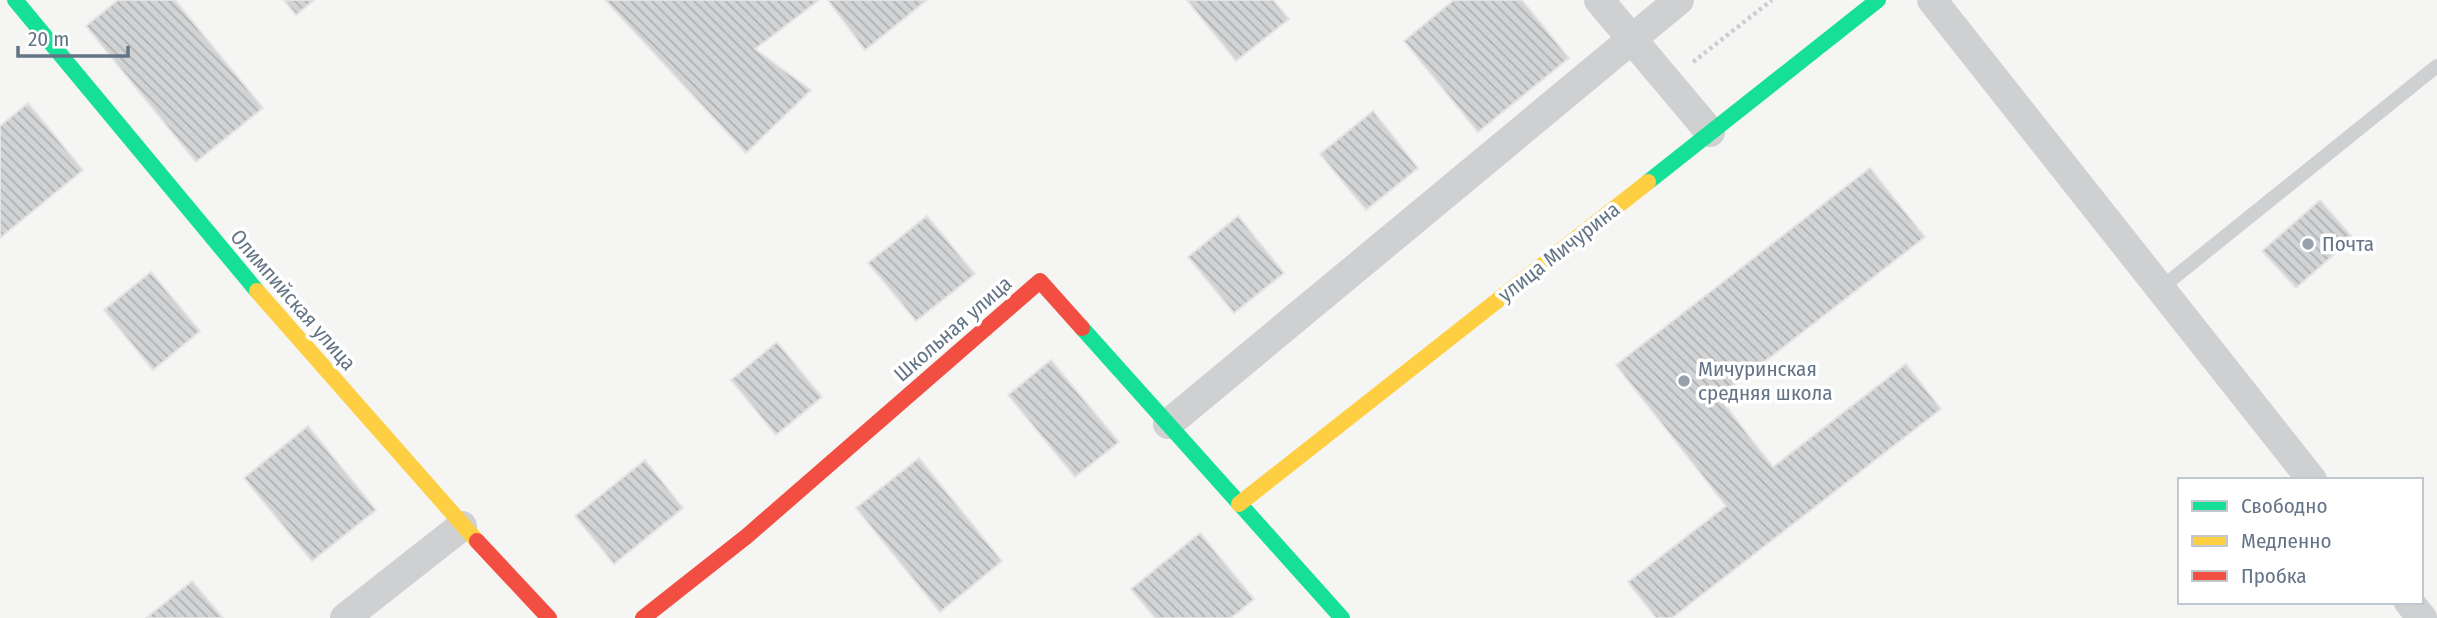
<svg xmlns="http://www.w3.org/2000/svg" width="2437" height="618" font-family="'Fira Sans Condensed',sans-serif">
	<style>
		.building { fill: url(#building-back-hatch); stroke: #e4e4e4; stroke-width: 2 }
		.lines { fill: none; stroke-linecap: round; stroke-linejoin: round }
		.path { stroke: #cdcecf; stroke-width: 4.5; stroke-dasharray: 3.5 3.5; stroke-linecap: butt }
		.lane { stroke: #cfd0d1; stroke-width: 14 }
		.street { stroke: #cfd0d1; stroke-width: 30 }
		.fast { stroke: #16e098; stroke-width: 16 }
		.slow { stroke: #ffcf43; stroke-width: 16 }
		.jam { stroke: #f24e42; stroke-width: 16 }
		.poi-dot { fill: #96a1ac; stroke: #fff; stroke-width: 2.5 }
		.labels { text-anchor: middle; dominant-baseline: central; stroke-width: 7; stroke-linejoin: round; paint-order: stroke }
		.poi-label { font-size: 21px; fill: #637486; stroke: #fff; text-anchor: start }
		.street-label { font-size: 21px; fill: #637486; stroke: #fff }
	</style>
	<defs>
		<pattern id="building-back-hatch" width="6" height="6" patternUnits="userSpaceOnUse" patternTransform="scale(1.75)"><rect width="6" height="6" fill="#d2d3d4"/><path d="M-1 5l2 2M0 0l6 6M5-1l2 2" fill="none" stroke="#aeb0b2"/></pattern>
	</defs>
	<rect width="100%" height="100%" fill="#f5f5f4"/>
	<g class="building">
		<path d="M118,0h57l88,108 -67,54 -110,-136z"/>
		<path d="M284,0h30l-18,15z"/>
		<path d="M605,0h214l-64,49 56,41 -65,63z"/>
		<path d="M828,0h99l-62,50z"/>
		<path d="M1187,0h86l16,19 -53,42z"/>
		<path d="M1454,0h68l47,58 -91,74 -74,-91z"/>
		<path d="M28,103l55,67 -83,68v-112z"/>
		<path d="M1373,111l45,57 -52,42 -46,-56z"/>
		<path d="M1870,168l55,69 -206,160 54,70 133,-103 35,45 -269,209h-16l-28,-36 98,-76 -110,-141z"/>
		<path d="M2320,200l33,38 -57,50 -34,-37z"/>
		<path d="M927,216l48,58 -59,47 -48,-58z"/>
		<path d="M1238,216l46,57 -50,40 -46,-56z"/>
		<path d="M151,272l49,59 -47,39 -49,-60z"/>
		<path d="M777,342l45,55 -46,38 -45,-55z"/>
		<path d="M1051,360l68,82 -44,35 -67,-82z"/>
		<path d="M308,426l68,84 -64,51 -68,-83z"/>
		<path d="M919,458l83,103 -62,51 -84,-104z"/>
		<path d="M645,460l38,48 -69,56 -39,-48z"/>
		<path d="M1200,533l54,66 -23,19h-76l-24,-29z"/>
		<path d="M192,581l31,37h-77z"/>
	</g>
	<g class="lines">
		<path class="path" d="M1693,62l79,-62"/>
		<path class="lane" d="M2161,288l276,-222"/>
		<g class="street">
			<path d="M1599,0l111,132"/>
			<path d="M1932,0l380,480"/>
			<path d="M1168,424l511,-424"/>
			<path d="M2409,602l13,16"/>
			<path d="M345,618l117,-92"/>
		</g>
		<g class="fast">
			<path d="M15,0l242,291"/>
			<path d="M1648,182l230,-182"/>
			<path d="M1082,328l260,290"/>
		</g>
		<g class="slow">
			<path d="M257,291l220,250"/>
			<path d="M1239,504l409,-322"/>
		</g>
		<g class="jam">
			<path d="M477,541l72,77"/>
			<path d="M643,618l104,-82 293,-255 42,47"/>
		</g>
	</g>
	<g class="poi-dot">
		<circle cx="2308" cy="244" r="7"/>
		<circle cx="1684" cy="381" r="7"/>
	</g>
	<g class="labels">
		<g class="poi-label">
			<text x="2322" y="244">Почта</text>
			<text x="1698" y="369">Мичуринская<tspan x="1698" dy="24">средняя школа</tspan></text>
		</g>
		<g class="street-label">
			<text transform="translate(1559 252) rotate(-38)">улица Мичурина</text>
			<text transform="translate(293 300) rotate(49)">Олимпийская улица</text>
			<text transform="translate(953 329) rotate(-41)">Школьная улица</text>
		</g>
	</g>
	<rect x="2178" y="478" width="245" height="126" fill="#ffffff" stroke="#c1c7cf" stroke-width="2"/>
	<rect x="2192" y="501" width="35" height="10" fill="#16e098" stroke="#c1c7cf" stroke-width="2"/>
	<text x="2241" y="513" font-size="21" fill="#637486">Свободно</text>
	<rect x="2192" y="536" width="35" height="10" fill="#ffcf43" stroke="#c1c7cf" stroke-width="2"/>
	<text x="2241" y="548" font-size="21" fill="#637486">Медленно</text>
	<rect x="2192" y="571" width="35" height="10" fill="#f24e42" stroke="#c1c7cf" stroke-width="2"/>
	<text x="2241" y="583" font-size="21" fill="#637486">Пробка</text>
	<path d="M18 46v10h110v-10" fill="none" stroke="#637486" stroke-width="3.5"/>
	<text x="28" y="46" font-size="21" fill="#637486" stroke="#ffffff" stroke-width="5" paint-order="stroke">20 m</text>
</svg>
